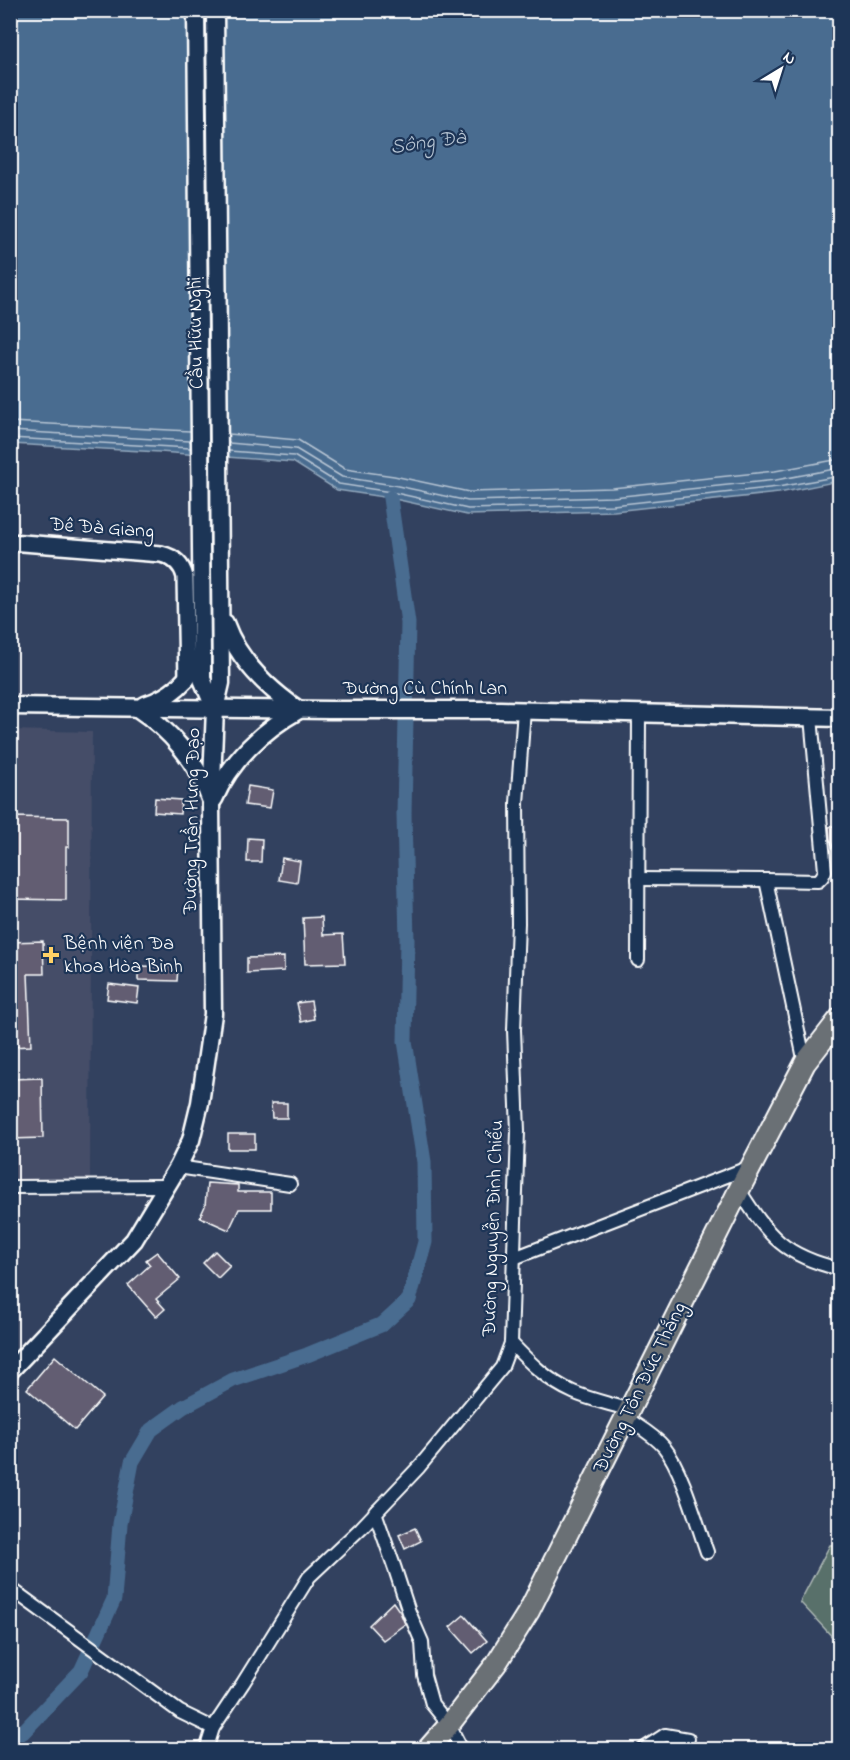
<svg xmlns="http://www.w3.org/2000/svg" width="850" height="1760" font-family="'Indie Flower',sans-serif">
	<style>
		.built { fill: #444d68 }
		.green { fill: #586f6a; stroke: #acb7b4; stroke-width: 1.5 }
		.water { fill: #496c90; stroke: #92a7bc; stroke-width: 1.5 }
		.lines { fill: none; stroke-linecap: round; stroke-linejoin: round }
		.shore { stroke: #b6c4d3; stroke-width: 1.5 }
		.canal { stroke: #496c90; stroke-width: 15 }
		.building { fill: #625d72; stroke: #fff; stroke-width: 1.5 }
		.minor-casing { stroke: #fff; stroke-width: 16 }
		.tertiary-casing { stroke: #fff; stroke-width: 20 }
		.secondary-casing { stroke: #fff; stroke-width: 21 }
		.trunk-casing { stroke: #fff; stroke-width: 24 }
		.minor { stroke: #1d3557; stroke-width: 12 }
		.tertiary { stroke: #1d3557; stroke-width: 15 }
		.secondary { stroke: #1d3557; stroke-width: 16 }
		.trunk { stroke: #6b6f75; stroke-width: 20 }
		.poi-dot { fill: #ffd166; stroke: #1d3557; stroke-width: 2 }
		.labels { text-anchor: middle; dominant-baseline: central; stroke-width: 4.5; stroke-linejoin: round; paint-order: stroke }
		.street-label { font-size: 20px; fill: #fff; stroke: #1d3557 }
		.poi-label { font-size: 20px; fill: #fff; stroke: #1d3557; text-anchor: start }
		.water-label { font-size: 21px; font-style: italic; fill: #b6c4d3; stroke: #1d3557 }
	</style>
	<rect width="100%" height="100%" fill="#32415f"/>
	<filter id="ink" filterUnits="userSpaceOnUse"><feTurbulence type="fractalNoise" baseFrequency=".0167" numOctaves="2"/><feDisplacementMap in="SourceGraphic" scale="12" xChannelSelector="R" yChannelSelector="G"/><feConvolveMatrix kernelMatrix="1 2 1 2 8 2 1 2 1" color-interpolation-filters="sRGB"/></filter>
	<g filter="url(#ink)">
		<path class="built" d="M11,730l81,2 -2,447h-79z"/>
		<path class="green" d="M839,1544h1l-1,100 -39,-42 30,-57z"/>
		<path class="water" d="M10,11h829v470l-60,12 -165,18 -147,4 -77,-17 -53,-8 -44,-28 -133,-10 -149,-8z"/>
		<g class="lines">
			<g class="shore">
				<path d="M10,422l180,9"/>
				<path d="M10,431l180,10"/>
				<path d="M229,434l69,6 47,29 49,7 75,16 143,-4 163,-17 65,-12"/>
				<path d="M10,438l180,10"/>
				<path d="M229,443l67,6 46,28 51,8 75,16 145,-4 163,-17 64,-12"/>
				<path d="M229,451l65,5 45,28 52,8 77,17 145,-4 165,-18 62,-11"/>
			</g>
			<path class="canal" d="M10,1740l13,-8 58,-61 33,-72 6,-75 12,-62 19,-32 32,-23 50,-27 74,-25 76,-31 26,-24 16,-58 -1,-80 -19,-121 2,-100 -3,-127 4,-191 -18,-125"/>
		</g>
		<g class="building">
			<path d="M248,786l25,4 -3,18 -25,-3z"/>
			<path d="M155,798l26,2 -1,14 -26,-2z"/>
			<path d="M10,817l59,1v29h-3v53l-56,-1z"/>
			<path d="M840,824v35l-3,1 -7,-21 -1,-12z"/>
			<path d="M248,838l14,1 -1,23h-14z"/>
			<path d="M282,858l18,3 -3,22 -18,-3z"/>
			<path d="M322,917l1,18 20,-1 2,29 -40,1 -2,-46z"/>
			<path d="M43,941l1,33h-16l3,72 -21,1v-105z"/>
			<path d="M284,957v14l-37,2v-15z"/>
			<path d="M138,966l40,1 -1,14 -39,-1z"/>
			<path d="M109,984l30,4 -2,15 -30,-4z"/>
			<path d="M311,1001l3,18 -13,3 -4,-19z"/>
			<path d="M42,1078l1,60 -33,1v-60z"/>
			<path d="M271,1103h16v15h-15z"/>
			<rect x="228" y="1134" width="27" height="15"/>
			<path d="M207,1183l31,2v7h33v17h-32l-10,21 -29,-13 5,-11z"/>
			<path d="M215,1251l15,15 -12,12 -15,-15z"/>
			<path d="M157,1252l23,27 -24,20 9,10 -9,8 -28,-32 22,-20 -4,-5z"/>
			<path d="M55,1356l48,41 -28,33 -48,-41z"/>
			<path d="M415,1528l6,13 -16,8 -6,-14z"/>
			<path d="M393,1602l7,10 5,12 -22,16 -14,-15z"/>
			<path d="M464,1615l23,26 -14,12 -23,-26z"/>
		</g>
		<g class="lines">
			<g class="minor-casing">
				<g id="minor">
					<path d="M638,879l128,1"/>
					<path d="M638,960l1,-247"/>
					<path d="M805,1063l-39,-183 52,1 4,-4 3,-6 -14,-154"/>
					<path d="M178,1167l112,17"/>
					<path d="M10,1187l157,-1"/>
					<path d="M739,1190c30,47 45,66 101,79"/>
					<path d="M514,1258l236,-91"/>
					<path d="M511,1343c18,19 37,38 62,49 17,8 39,12 57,18"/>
					<path d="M626,1418c13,9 28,17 38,29 18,22 33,77 43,105"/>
					<path d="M375,1512l20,57 14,43 13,30 2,33 8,29 17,21 12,23 5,2"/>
					<path d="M10,1588l170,124 33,16"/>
					<path d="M206,1750l7,-22 30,-45 66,-106 52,-49 58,-61 83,-100 9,-24 7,-212 -4,-101 4,-107 -1,-120 7,-93"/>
					<path d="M642,1750l23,-15 23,4"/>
				</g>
			</g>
			<g class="tertiary-casing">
				<path id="tertiary" d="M10,542l151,12c12,3 21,10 24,23l2,102"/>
			</g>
			<g class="secondary-casing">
				<g id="secondary">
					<path d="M196,10l6,643v26l13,30"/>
					<path d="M145,705c26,-8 44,-24 55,-49"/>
					<path d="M10,706l320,4h170l340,8"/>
					<path d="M137,708c32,21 61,54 73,91"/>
					<path d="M214,799c17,-39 49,-69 85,-89 -32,-22 -61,-50 -74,-87"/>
					<path d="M10,1371l124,-131 44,-73 13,-27 9,-37 13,-89 -2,-209 4,-96 6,-26 -6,-673"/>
				</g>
			</g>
			<g class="trunk-casing">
				<path id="trunk" d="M427,1750l22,-25 47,-61 33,-53 210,-421 66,-127 35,-45"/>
			</g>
			<use href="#minor" class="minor"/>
			<use href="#tertiary" class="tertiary"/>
			<use href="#secondary" class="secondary"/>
			<use href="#trunk" class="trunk"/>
		</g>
	</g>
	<path class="poi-dot" d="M48 946h6v6h6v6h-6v6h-6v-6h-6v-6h6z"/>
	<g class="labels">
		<g class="street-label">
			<text transform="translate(197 333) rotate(-91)">Cầu Hữu Nghị</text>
			<text transform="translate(102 529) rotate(4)">Đê Đà Giang</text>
			<text x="425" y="689">Đường Cù Chính Lan</text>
			<text transform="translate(193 821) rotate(-89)">Đường Trần Hưng Đạo</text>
			<text transform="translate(494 1228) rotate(-88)">Đường Nguyễn Đình Chiểu</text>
			<text transform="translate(641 1388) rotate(-64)">Đường Tôn Đức Thắng</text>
		</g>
		<g class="poi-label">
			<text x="64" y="944">Bệnh viện Đa<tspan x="64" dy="23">khoa Hòa Bình</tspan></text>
		</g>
		<g class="water-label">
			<text transform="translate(428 143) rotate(-8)">Sông Đà</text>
		</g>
	</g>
	<rect width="850" height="1760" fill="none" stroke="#1d3557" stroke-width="36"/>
	<rect x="18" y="18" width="814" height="1724" fill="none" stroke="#fff" stroke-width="2" filter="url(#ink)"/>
	<g transform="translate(781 69) rotate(38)" stroke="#1d3557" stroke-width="4.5" paint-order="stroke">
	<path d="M0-4.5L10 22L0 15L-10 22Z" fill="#ffffff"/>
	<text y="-9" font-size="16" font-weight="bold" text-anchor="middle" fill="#ffffff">N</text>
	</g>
</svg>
